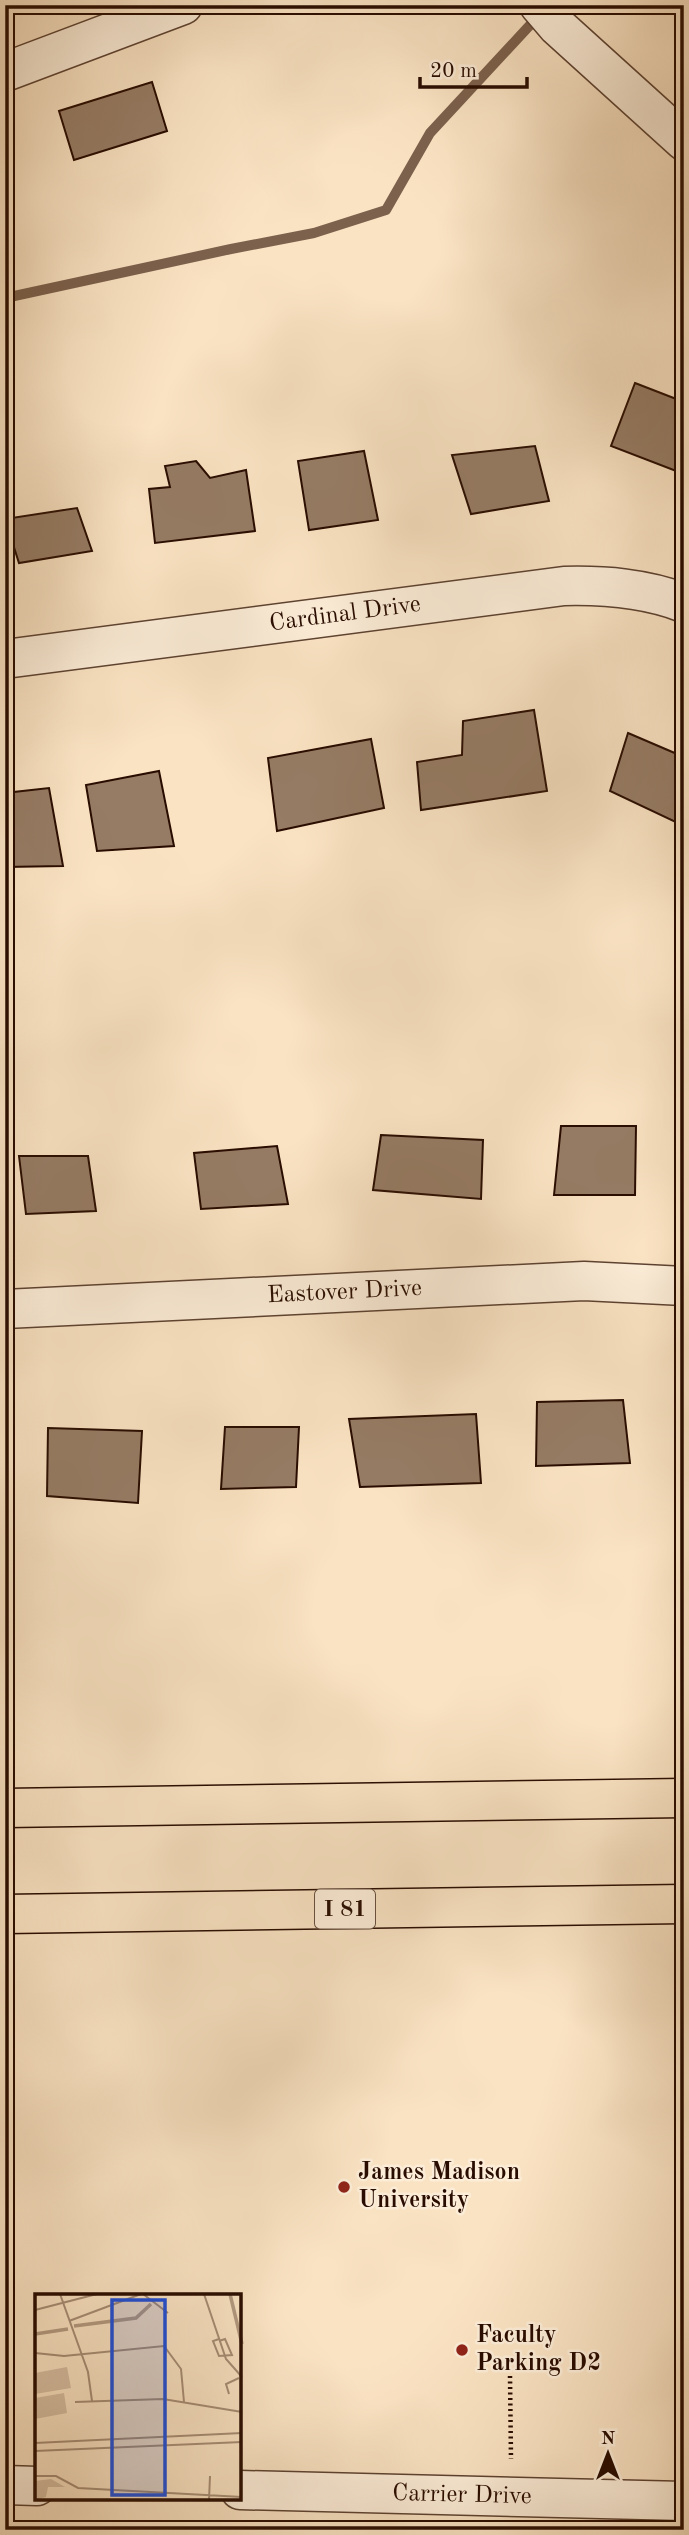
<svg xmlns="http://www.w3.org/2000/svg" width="689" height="2535" font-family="'Old Standard TT',serif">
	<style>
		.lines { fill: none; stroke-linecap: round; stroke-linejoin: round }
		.stream { stroke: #7c614d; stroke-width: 10 }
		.building { fill: #967c65; stroke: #290c00; stroke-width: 2 }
		.minor-casing { stroke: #5d4231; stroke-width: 41 }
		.highway-casing { stroke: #290c00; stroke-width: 41 }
		.path { stroke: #290c00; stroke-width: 4.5; stroke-dasharray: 2 3.5; stroke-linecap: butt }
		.minor { stroke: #fcedd8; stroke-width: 38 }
		.highway { stroke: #fae3c3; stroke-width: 38 }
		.poi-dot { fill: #8f2418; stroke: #fcedd8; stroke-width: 2.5 }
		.labels { text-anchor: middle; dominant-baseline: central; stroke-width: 5; stroke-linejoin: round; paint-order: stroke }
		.shield { fill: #fcedd8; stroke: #685041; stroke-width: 2 }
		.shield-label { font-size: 23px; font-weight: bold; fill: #290c00 }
		.street-label { font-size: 24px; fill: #290c00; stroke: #fcedd8 }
		.poi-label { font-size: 24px; font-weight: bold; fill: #290c00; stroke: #fcedd8; text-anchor: start }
		.inset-river { fill: none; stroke: #b39a81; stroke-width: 3.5 }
		.inset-road { fill: none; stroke: #a68d75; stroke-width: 2 }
		.view { fill: #1d4ed8; fill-opacity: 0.15; stroke: #1d4ed8; stroke-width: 3.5 }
		.inset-edge { fill: none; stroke: #290c00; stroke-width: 3.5 }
	</style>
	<rect width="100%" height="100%" fill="#fae3c3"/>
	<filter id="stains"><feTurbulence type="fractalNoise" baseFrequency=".00286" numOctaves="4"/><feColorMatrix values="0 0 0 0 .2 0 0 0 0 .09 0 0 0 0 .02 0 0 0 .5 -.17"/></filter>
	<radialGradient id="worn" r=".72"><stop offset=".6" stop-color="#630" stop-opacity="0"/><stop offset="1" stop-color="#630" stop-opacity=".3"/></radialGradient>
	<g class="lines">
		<path class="stream" d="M5,298l226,-49 83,-16 72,-23 44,-77 101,-109 9,-6"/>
	</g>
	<g class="building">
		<path d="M152,82l15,49 -93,29 -15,-49z"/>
		<path d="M635,383l49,19v72l-73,-28z"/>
		<path d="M535,446l14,55 -78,13 -19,-59z"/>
		<path d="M364,451l14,69 -69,10 -11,-69z"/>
		<path d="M196,461l14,17 36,-8 9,61 -100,12 -6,-54 21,-2 -5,-21z"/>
		<path d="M77,508l15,43 -73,12 -14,-44z"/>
		<path d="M534,710l13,81 -126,19 -4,-48 45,-7 1,-34z"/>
		<path d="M628,733l56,24v69l-74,-35z"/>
		<path d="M371,739l13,69 -107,23 -9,-73z"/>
		<path d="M159,771l15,75 -77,5 -11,-66z"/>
		<path d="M49,788l14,78 -58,1v-74z"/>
		<path d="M561,1126h75l-1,69h-81z"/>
		<path d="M381,1135l102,5 -2,59 -108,-9z"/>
		<path d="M277,1146l11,58 -87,5 -7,-56z"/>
		<path d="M19,1156h69l8,55 -70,3z"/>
		<path d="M623,1400l7,63 -94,3 1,-64z"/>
		<path d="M476,1414l5,69 -121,4 -11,-68z"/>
		<path d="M225,1427h74l-3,60 -75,2z"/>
		<path d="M48,1428l94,3 -4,72 -91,-7z"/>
	</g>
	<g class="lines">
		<g class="minor-casing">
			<g id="minor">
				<path d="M539,5l18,21 127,115"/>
				<path d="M5,72l178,-67"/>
				<path id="s1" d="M5,659l559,-73c41,-1 81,2 120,17"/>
				<path id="s2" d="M5,1309l579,-28 100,5"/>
				<path d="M5,2485l32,1"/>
				<path id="s3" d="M240,2490l444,11"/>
			</g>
		</g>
		<g class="highway-casing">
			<g id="highway">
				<path d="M5,1808l679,-10"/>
				<path d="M5,1914l679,-10"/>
			</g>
		</g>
		<path class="path" d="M510,2376l1,83"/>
		<use href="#minor" class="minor"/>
		<use href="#highway" class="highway"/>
	</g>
	<g class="poi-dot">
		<circle cx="344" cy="2187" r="7"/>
		<circle cx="462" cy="2350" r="7"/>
	</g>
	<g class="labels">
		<rect class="shield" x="315" y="1889.5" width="60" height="39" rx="5"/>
		<g class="shield-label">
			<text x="345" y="1909">I 81</text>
		</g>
		<g class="street-label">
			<text stroke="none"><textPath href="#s1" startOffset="343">Cardinal Drive</textPath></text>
			<text stroke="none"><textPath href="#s2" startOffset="340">Eastover Drive</textPath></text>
			<text stroke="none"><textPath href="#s3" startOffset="222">Carrier Drive</textPath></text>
		</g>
		<g class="poi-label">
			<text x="358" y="2173">James Madison<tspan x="358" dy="28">University</tspan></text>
			<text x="476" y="2336">Faculty<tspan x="476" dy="28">Parking D2</tspan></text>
		</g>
	</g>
	<g transform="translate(35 2294)">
		<rect width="206" height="206" fill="#fae3c3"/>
		<path d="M16,185l14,8h-17l-2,10 -11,3v-19z" fill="#d6bea2"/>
		<path d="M32,73l4,21 -36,6v-21zM29,99l3,20 -32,6v-21z" fill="#d6bea2"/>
		<path class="inset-river" d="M195,0l12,50M39,32l62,-8 15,-14M0,40l33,-5"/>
		<path class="inset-road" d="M25,0l28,78 4,29M108,0l25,19M169,0l22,65 16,18M0,16l62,-16M34,27l72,-27M184,45l-6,2 6,15 13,-1 -7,-16 -6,2M0,59l29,3 100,-10 17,23 3,33M194,100l-3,-10 13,-6M40,108l88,-3 79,13M0,149l207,-10M0,157l207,-9M0,182h21l22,12 164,9M174,206l1,-24"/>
		<path class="view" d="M77,6h53v195h-53z"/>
		<rect width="206" height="206" class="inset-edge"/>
	</g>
	<rect width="689" height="2535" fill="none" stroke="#fae3c3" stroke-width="28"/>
	<rect x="7" y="7" width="675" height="2521" fill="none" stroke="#290c00" stroke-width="3.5"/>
	<rect x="14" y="14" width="661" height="2507" fill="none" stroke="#290c00" stroke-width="2"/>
	<g transform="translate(608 2454)" stroke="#fcedd8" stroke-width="5" paint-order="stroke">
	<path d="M0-5L12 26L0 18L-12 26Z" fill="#290c00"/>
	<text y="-10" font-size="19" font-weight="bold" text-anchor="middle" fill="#290c00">N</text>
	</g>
	<path d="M420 77v10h107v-10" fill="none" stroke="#290c00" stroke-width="3.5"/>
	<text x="430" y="77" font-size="21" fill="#290c00" stroke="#fcedd8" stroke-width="5" paint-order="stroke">20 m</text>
	<rect width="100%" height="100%" filter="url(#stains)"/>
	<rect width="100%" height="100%" fill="url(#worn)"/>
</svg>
